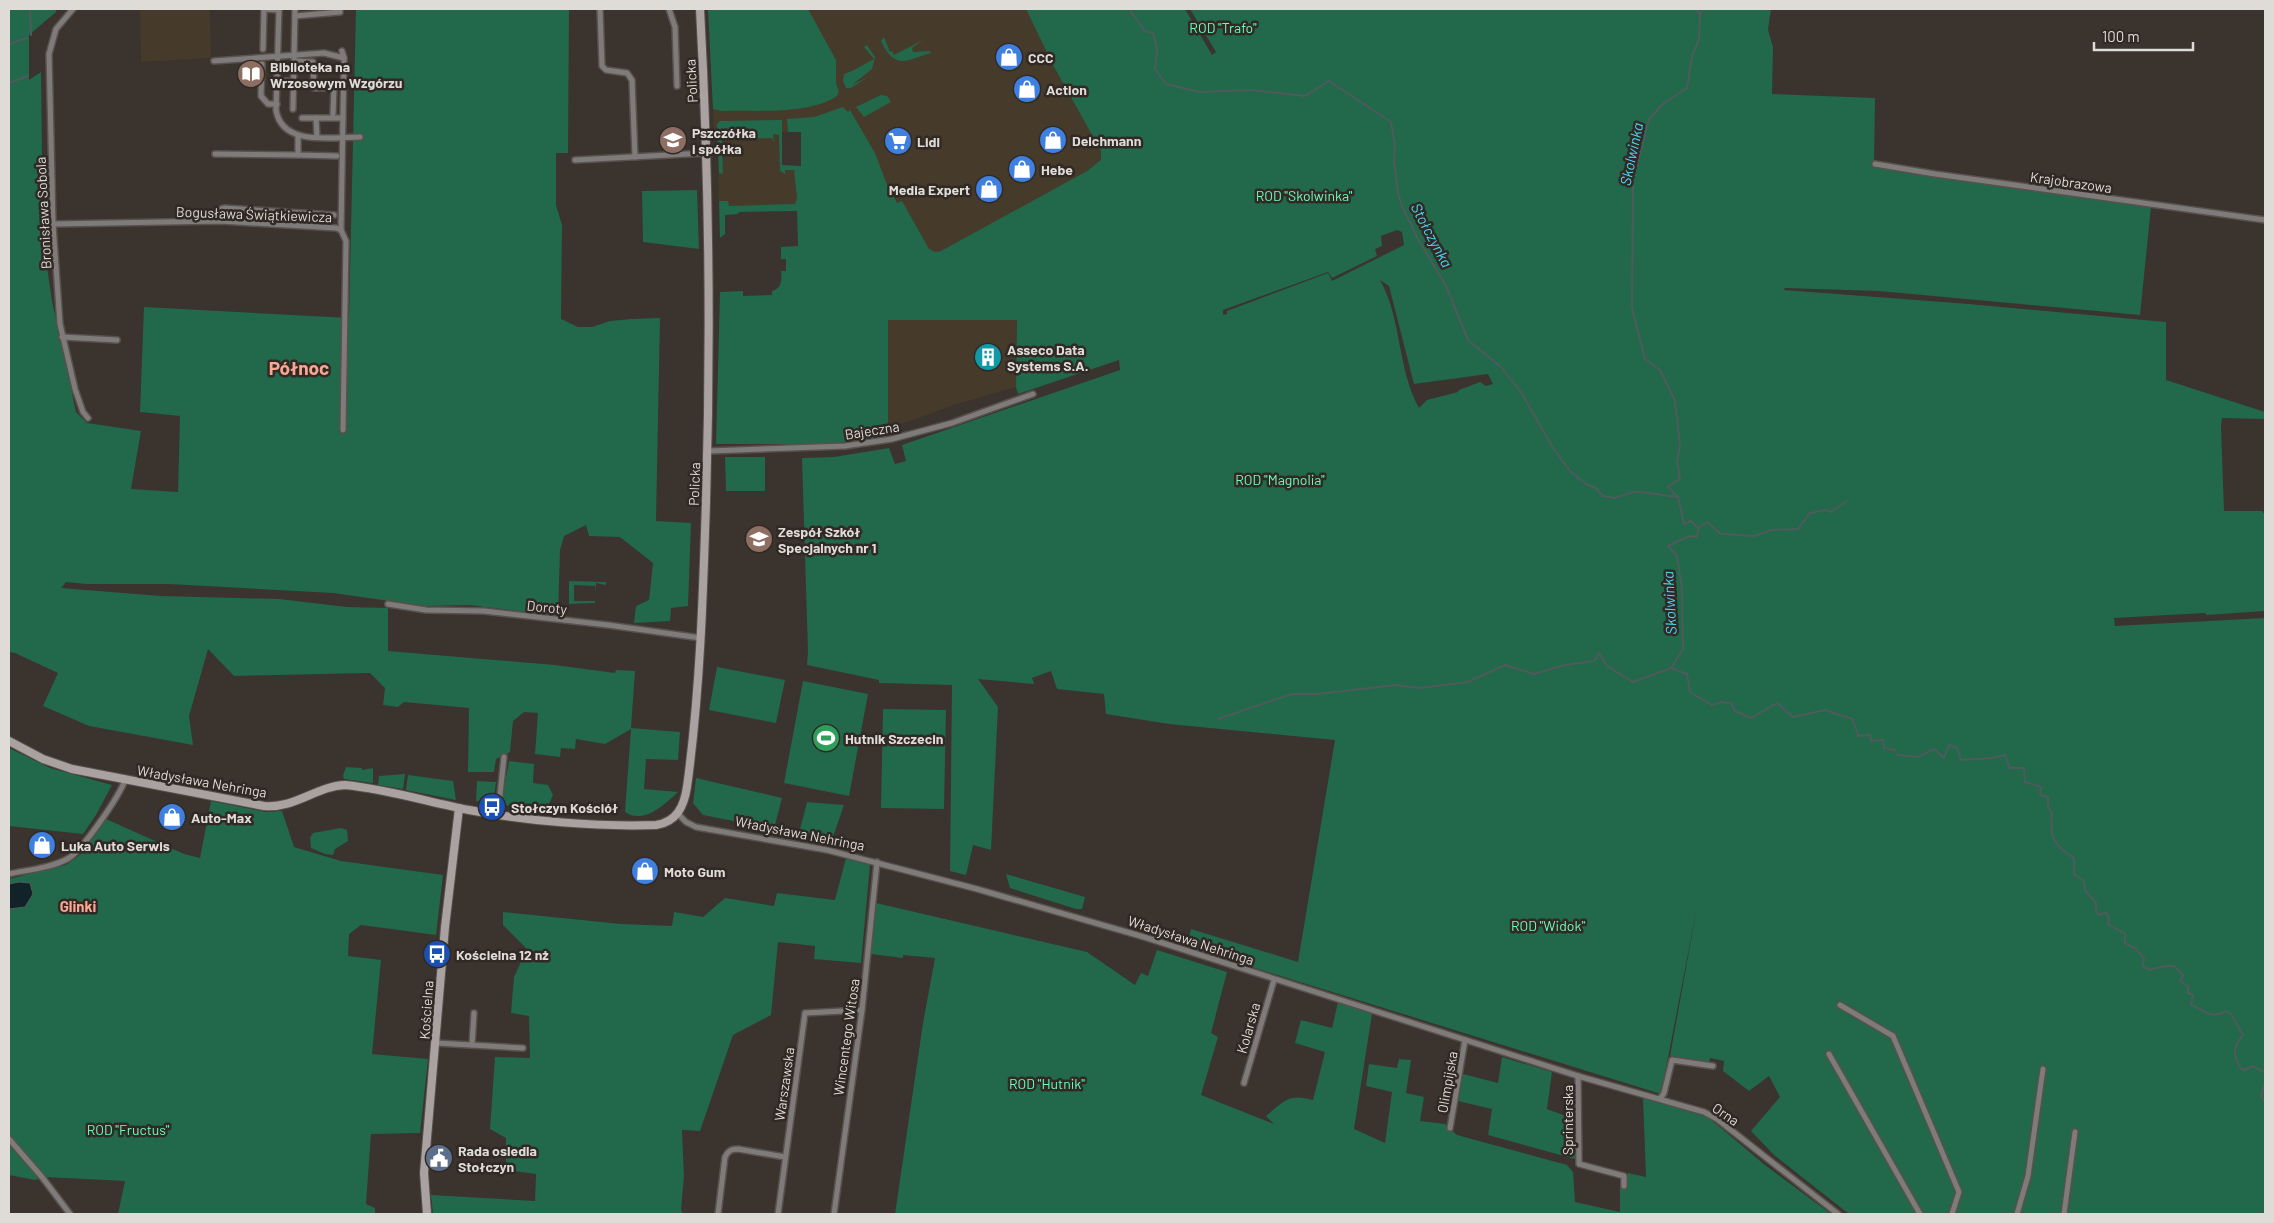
<svg xmlns="http://www.w3.org/2000/svg" width="2274" height="1223" font-family="Barlow,sans-serif">
	<style>
		.commercial { fill: #463a2b }
		.green { fill: #22684a; fill-rule: evenodd }
		.water { fill: #112328; stroke: #4f5a5c }
		.lines { fill: none; stroke-linecap: round; stroke-linejoin: round }
		.stream { stroke: #4f5a5c; stroke-width: 2 }
		.street-casing { stroke: #58514c; stroke-width: 8 }
		.secondary-casing { stroke: #58514c; stroke-width: 10 }
		.street { stroke: #7f7b7a; stroke-width: 5 }
		.secondary { stroke: #aaa2a1; stroke-width: 8 }
		.labels { text-anchor: middle; dominant-baseline: central; stroke-width: 5; stroke-linejoin: round; paint-order: stroke }
		.park-label { font-size: 14px; fill: #6afdbd; stroke: #302924 }
		.poi-label { font-size: 14px; font-weight: bold; fill: #dfdbd7; stroke: #302924; text-anchor: start }
		.street-label { font-size: 14px; fill: #dfdbd7; stroke: #302924 }
		.water-label { font-size: 15px; font-style: italic; fill: #4bd6f6; stroke: #302924 }
		.neighbourhood-label { font-size: 15px; font-weight: bold; fill: #f8a793; stroke: #302924 }
		.district-label { font-size: 19px; font-weight: bold; fill: #f8a793; stroke: #302924 }
	</style>
	<rect width="100%" height="100%" fill="#3a332e"/>
	<g class="commercial">
		<path d="M140,9h70l1,49 -70,4z"/>
		<path d="M708,9h319l112,142 -210,117 -128,-137 -20,1 1,33 19,1v41l-82,1 -1,-57 -1,-18h-3z"/>
		<path d="M888,320h129l-1,67 -59,17 -69,25z"/>
	</g>
	<g class="green">
		<path d="M9,9h47v3l-27,23v45l12,-8 2,167 9,62 24,111 11,11 54,8 -10,58 47,3 2,-76 -40,-4 4,-105 205,11 7,-309h213l-1,144h-12v52l6,20 -1,94 17,8h14l18,-6 21,-2 29,-1 -4,203 35,2 -3,83 -17,2 -1,13 -36,2 2,-17 13,-6 4,-37 -33,-26 -31,-1 -3,-11 -22,11 -4,14 -2,66 -89,-11 -44,1 -92,-13 -164,-9h-83l-20,-2 -5,6 100,8 118,3 68,8 41,1v43l167,14 60,8 1,-3 19,1 -4,57 49,4 -2,28 -32,-1 -2,30 34,3c-13,12 -34,33 -53,20l6,-83 -26,15 -29,-5 -1,10 -14,-1 -1,9 -25,-3 3,-41 -14,-1 -11,9 -3,31 -14,7 -2,13h-26l1,-64 -65,-6 -6,5 -15,-2 2,-17 -15,-15 -136,3 -26,-27 -19,67 4,29 -104,-19 -46,-20 15,-33 -43,-20 -6,-1z"/>
		<path d="M708,9h100l28,51v23l3,8 -2,5c-28,19 -81,14 -115,15l-9,-2z"/>
		<path d="M1026,9h159l27,46 4,-3 -26,-43h581l-3,21 5,17 -1,47 103,4 -1,68 277,41 -11,108 -261,-24 -94,-3 -1,2 185,14 197,18v58l99,32v7l-43,-1 -1,8 3,85h38l3,4v96l-58,4 -2,-2 -91,5 1,8 150,-8v596h-416l-75,-59 -23,-24 29,-34 -11,-21 -20,15 -26,-20 1,-10 -14,-3 -1,4 -39,-6 27,-149 -36,187 -474,-147 4,-18 107,33 37,-222 -166,-16 -63,-10 -2,-20 -47,-5 -6,-18 -19,7 2,6 -56,-5 20,28 -7,143 -18,-5 -7,30 -16,-4 2,-186 -73,-2v-3l-72,-15 1,-13 -6,-194 32,-1 55,-9 6,16 11,-3 -4,-16 218,-75 -1,-10 -101,34 -2,-7 1,-67h-129v109l-9,3 -6,6 -43,6h-114l4,-152 23,-1v5l29,-1v-4c10,-3 10,-11 9,-20h5v-12h-5v-12l17,-1 -1,-35 -58,1 -1,2 -13,1v19l-5,4 -1,-37h9l1,5 66,-2 2,-6 -3,-28h-9v4l-5,-3 -1,-36 -6,-1 1,8 -2,-4 -50,2 1,34 -4,-1 -2,-49 3,-3 62,-1v45l19,1v-34h-13l-1,-13 27,-2 29,-10 5,5 2,-2 25,43 11,29 11,21 5,-2 27,48 6,3 6,-1 146,-80 14,-11v-9l-48,-86zM1397,230l5,2 2,13 -72,36 -4,-8 -101,38v3l-4,1v-5l105,-38 4,6 45,-22 -2,-7 7,-3 -1,-10zM1380,280l9,6 25,98 74,-10 5,10 -7,2 -6,-4 -21,8 -1,2 -31,8 -8,8c-22,-40 -17,-89 -39,-128z"/>
		<path d="M884,37l6,15 2,-1 2,4 29,-15 -11,8 1,4 17,-1 1,2c-24,7 -36,18 -50,-12z"/>
		<path d="M867,45l8,12 -3,12 -20,16 16,-8 -17,11h-5l-3,-7 1,-7 8,-3 22,-12 -10,-12z"/>
		<path d="M881,95l6,1 4,6 -27,15 -8,-10z"/>
		<path d="M697,190l2,59 -56,-7 -1,-51z"/>
		<path d="M725,457h40v34h-39z"/>
		<path d="M569,581l37,1v3l-10,-2 -1,10v-7l-21,-1v16h21v-6v8l-26,1z"/>
		<path d="M717,667l68,13 -9,43 -67,-13z"/>
		<path d="M803,681l65,13 -19,102 -65,-13z"/>
		<path d="M883,709l63,1 -2,99 -63,-1z"/>
		<path d="M9,748l41,20 62,17 -16,30 -13,19 -74,-8z"/>
		<path d="M509,761l25,3 -1,19 15,2 5,10 -6,13 -44,-3 -1,-5z"/>
		<path d="M346,767l16,1v2l11,-2v15l-29,-4 -1,-3z"/>
		<path d="M405,774l-2,15 -25,-4 1,-9z"/>
		<path d="M408,775l45,6 3,19 -50,-10z"/>
		<path d="M696,778l86,20 -8,31 -71,-14 -10,-12z"/>
		<path d="M477,781l19,1 -3,22 -17,-3z"/>
		<path d="M211,801l55,11 16,-1 12,36 47,14 102,14 -7,60 -75,-10 -12,9 -1,22 33,4 -9,94 56,5 -8,74 -49,1 -5,70 9,4v6h-257l7,-33 -80,-4 -10,3 -26,-5v-296l57,-14 15,-11 25,-35 78,35 16,4z"/>
		<path d="M807,802l37,3 -12,35 -33,-7z"/>
		<path d="M341,828l6,2 1,11 -13,8 -2,6 -8,-1 -14,-6 -1,-10 3,-5z"/>
		<path d="M846,858l24,7 -9,98 -47,-4 1,-13 -37,-4 -7,73 -38,20 -33,96 -18,-1 2,46 -3,34 2,4h-250l-2,-19 104,6 1,-27 -30,-4v-32l-16,-9 5,-72 35,1 -1,-42 -18,-3 3,-36 13,-28 -24,-24v-13l118,12 51,2 2,-14 29,5 22,-19 49,8 3,-13 58,7z"/>
		<path d="M1006,874l79,23 -3,12h-6l-66,-21z"/>
		<path d="M876,903l211,49 48,33 6,-12 7,3 9,-26 70,22 -16,61 7,4 -17,58 73,29 -8,-8c18,-15 23,-23 47,-16l12,-48 -30,-9 6,-23 31,8 6,-26 34,12 -18,115 31,14 7,-51 -26,-6 3,-22 28,4 2,-9 12,1 -5,33 18,4 -4,24 25,3 12,11 110,30 6,7 2,30 45,10v-26l8,1v-14l18,4 -3,-79 65,19 57,48 66,49h-936l28,-191 12,-65 -32,-3v3l-32,-4z"/>
		<path d="M1502,1057l50,15 -5,37 27,10 1,40 -87,-24 4,-26 -34,-8 5,-27 35,9z"/>
	</g>
	<path class="water" d="M19,882l11,1 3,11 -8,13 -16,2v-25z"/>
	<g class="lines">
		<g class="stream">
			<path d="M30,9l1,26"/>
			<path d="M1129,9l16,22 8,2 4,16 -2,20 11,15 34,8 52,-2 53,6 24,-15 62,41 4,23 -1,16 4,32 4,13 16,33 28,47 22,54 33,27 20,25 32,56 17,23 16,13 10,4 7,8 12,2 18,-6h8l37,5"/>
			<path d="M1695,9l5,5"/>
			<path d="M1703,9l-3,5 -1,25 -7,17 -5,32 -23,15 -15,16 -16,61 -1,128 13,51 15,11 15,31 5,45 -3,15 3,18 -12,8 10,10 6,27 7,-3 7,7 -1,9 -7,-1 -22,10 9,10 5,33 1,60 -12,19 16,6 3,18 22,13 9,-3 10,1 4,8 16,7 26,-15 16,14 32,-7 27,9 7,17 11,-1 1,6 12,-1 1,8 11,2 2,5 21,2 16,-8 10,9 5,-13 8,3 4,12 31,-2 13,-3 5,13h14l1,14 16,5 -1,8 8,2v10l4,6c-3,24 2,33 22,45v16l10,7 1,9 11,13v8l3,4 7,-3 3,7 -1,5 17,10v9l11,6 8,9 -1,8 6,4 15,-4h10l9,9 -3,6 8,5v7l5,2 -2,10c15,5 18,15 35,6l5,3 12,21c-10,12 -10,19 -3,33l5,2 8,-4 12,7"/>
			<path d="M9,44l18,-6"/>
			<path d="M9,83l19,-7"/>
			<path d="M1698,528l9,-6 14,12 33,2 17,-6 27,-1 12,-16 16,-3 5,2 16,-11"/>
			<path d="M1218,719l74,-25h25l79,-9 23,3 49,-6 37,-17 29,9 31,-9 29,-4 5,-8 8,13 26,16 38,-14"/>
			<path d="M2265,1083l-4,14 4,4"/>
		</g>
		<g class="street-casing">
			<g id="street">
				<path d="M73,9l-17,20 -7,25 4,170 7,100 15,65 8,23 5,6"/>
				<path d="M264,9l15,1"/>
				<path d="M279,9l-3,101c6,37 57,27 84,27"/>
				<path d="M600,9l2,57 4,4 21,3 5,7 3,77"/>
				<path d="M669,9l6,18 2,59"/>
				<path d="M295,16l45,-4"/>
				<path d="M263,49l1,-40"/>
				<path d="M297,55l27,-2 20,5"/>
				<path d="M214,61l82,-6"/>
				<path d="M297,61l16,1 1,26h20l-1,26"/>
				<path d="M262,64l-1,32 7,8h9"/>
				<path d="M277,81h17"/>
				<path d="M293,109l2,-100"/>
				<path d="M302,118h41"/>
				<path d="M316,118l1,19"/>
				<path d="M298,136v19l39,1"/>
				<path d="M215,154l83,1"/>
				<path d="M575,160l131,-7"/>
				<path d="M1875,164l60,10 330,46"/>
				<path d="M219,215l2,-6 3,-1 110,7"/>
				<path d="M53,224l168,-3 115,7 5,2 5,11 -3,189"/>
				<path d="M341,230l3,-172 -2,-7"/>
				<path d="M62,337l55,3"/>
				<path d="M708,451l137,-5 47,-7 60,-16 81,-29"/>
				<path d="M388,604l38,6 58,1 124,14 93,13"/>
				<path d="M498,814l6,-57"/>
				<path d="M678,814l8,8 10,5 131,23 150,39 167,48 434,139 126,36 13,7 121,95"/>
				<path d="M9,874c18,-4 43,-6 60,-16 14,-9 50,-61 56,-78"/>
				<path d="M1840,1005l53,31 66,156 -7,22"/>
				<path d="M436,1043l87,5"/>
				<path d="M472,1045l2,-32"/>
				<path d="M1829,1054l91,160"/>
				<path d="M1578,1076l1,88 45,12v10"/>
				<path d="M1244,1083l30,-103"/>
				<path d="M1660,1099l4,-6 8,-33 41,6"/>
				<path d="M1450,1128l15,-88"/>
				<path d="M9,1139l33,38 28,37"/>
				<path d="M718,1214l7,-57c3,-6 6,-8 13,-8l47,8"/>
				<path d="M778,1214l27,-201 57,-3"/>
				<path d="M834,1214l28,-204 15,-148"/>
				<path d="M2017,1214l11,-38 15,-107"/>
				<path d="M2064,1214l11,-82"/>
			</g>
		</g>
		<g class="secondary-casing">
			<g id="secondary">
				<path d="M9,741l34,18 29,10 192,37c30,3 53,-20 81,-21 42,4 83,17 124,25 58,11 127,17 187,15 21,-3 28,-19 31,-38 13,-95 16,-190 19,-285 5,-165 3,-329 -6,-493"/>
				<path d="M427,1214l-3,-41 21,-246 14,-119"/>
			</g>
		</g>
		<use href="#street" class="street"/>
		<use href="#secondary" class="secondary"/>
	</g>
	<defs>
		<g id="shop-disc" transform="scale(1.4375)"><circle r="9.5" fill="#3f7fe0" stroke="#302924"/><path d="M-5-2.5h2.3a2.7 3.5 0 0 1 5.4 0H5L5.5 6h-11ZM-1.5-2.5h3a1.5 2.3 0 0 0-3 0Z" fill="#fff"/></g>
		<g id="library-disc" transform="scale(1.4375)"><circle r="9.5" fill="#8d6e63" stroke="#302924"/><path d="M-6-4Q-3-5.5-.7-3.5V5Q-3 3-6 4ZM6-4Q3-5.5 .7-3.5V5Q3 3 6 4Z" fill="#fff"/></g>
		<g id="school-disc" transform="scale(1.4375)"><circle r="9.5" fill="#8d6e63" stroke="#302924"/><path d="M0-5L7-2L0 1L-7-2ZM-4 1L0 2.5L4 1V4Q0 6-4 4Z" fill="#fff"/></g>
		<g id="supermarket-disc" transform="scale(1.4375)"><circle r="9.5" fill="#3f7fe0" stroke="#302924"/><path d="M-6-5.5h2.5l.6 2H6L4.5 2H-2.5L-4.4-4H-6ZM-1.5 3.2a1.3 1.3 0 1 0 .1 0ZM3 3.2a1.3 1.3 0 1 0 .1 0Z" fill="#fff"/></g>
		<g id="building-disc" transform="scale(1.4375)"><circle r="9.5" fill="#0f9aa8" stroke="#302924"/><path d="M-4-6H4V6H1V3H-1V6H-4ZM-2.5-4.3h1.7v1.8h-1.7ZM.8-4.3h1.7v1.8H.8ZM-2.5-1h1.7V.8h-1.7ZM.8-1h1.7V.8H.8Z" fill="#fff"/></g>
		<g id="stadium-disc" transform="scale(1.4375)"><circle r="9.5" fill="#2e9e5b" stroke="#302924"/><path d="M0-5a6.5 5 0 1 0 0 10a6.5 5 0 1 0 0-10ZM-3.5-1.8h7v3.6h-7Z" fill="#fff"/></g>
		<g id="bus-disc" transform="scale(1.4375)"><circle r="9.5" fill="#1a4fb4" stroke="#302924"/><path d="M-5-6H5V4H4V6H2V4H-2V6H-4V4H-5ZM-3.5-4V0h7V-4ZM-3.5 1.2v1.5H-2V1.2ZM2 1.2v1.5H3.5V1.2Z" fill="#fff"/></g>
		<g id="civic-disc" transform="scale(1.4375)"><circle r="9.5" fill="#5c6f8a" stroke="#302924"/><path d="M-.6-6.5H3V-4.5H.6V-3L4-1V1h2V6H-6V1h2V-1L-.6-3ZM-1.2 2.5V6h2.4V2.5Z" fill="#fff"/></g>
	</defs>
	<g fill-rule="evenodd">
		<use href="#shop-disc" x="1009" y="57"/>
		<use href="#library-disc" x="251" y="74"/>
		<use href="#shop-disc" x="1027" y="89"/>
		<use href="#school-disc" x="673" y="140"/>
		<use href="#shop-disc" x="1053" y="140"/>
		<use href="#supermarket-disc" x="898" y="141"/>
		<use href="#shop-disc" x="1022" y="169"/>
		<use href="#shop-disc" x="989" y="189"/>
		<use href="#building-disc" x="988" y="357"/>
		<use href="#school-disc" x="759" y="539"/>
		<use href="#stadium-disc" x="826" y="738"/>
		<use href="#bus-disc" x="492" y="807"/>
		<use href="#shop-disc" x="172" y="817"/>
		<use href="#shop-disc" x="42" y="845"/>
		<use href="#shop-disc" x="645" y="871"/>
		<use href="#bus-disc" x="437" y="954"/>
		<use href="#civic-disc" x="439" y="1158"/>
	</g>
	<g class="labels">
		<g class="park-label">
			<text x="1223" y="27">ROD "Trafo"</text>
			<text x="1304" y="195">ROD "Skolwinka"</text>
			<text x="1280" y="479">ROD "Magnolia"</text>
			<text x="1548" y="925">ROD "Widok"</text>
			<text x="1047" y="1083">ROD "Hutnik"</text>
			<text x="128" y="1129">ROD "Fructus"</text>
		</g>
		<g class="poi-label">
			<text x="1028" y="57">CCC</text>
			<text x="270" y="66">Biblioteka na<tspan x="270" dy="16">Wrzosowym Wzgórzu</tspan></text>
			<text x="1046" y="89">Action</text>
			<text x="692" y="132">Pszczółka<tspan x="692" dy="16">i spółka</tspan></text>
			<text x="1072" y="140">Deichmann</text>
			<text x="917" y="141">Lidl</text>
			<text x="1041" y="169">Hebe</text>
			<text x="970" y="189" text-anchor="end">Media Expert</text>
			<text x="1007" y="349">Asseco Data<tspan x="1007" dy="16">Systems S.A.</tspan></text>
			<text x="778" y="531">Zespół Szkół<tspan x="778" dy="16">Specjalnych nr 1</tspan></text>
			<text x="845" y="738">Hutnik Szczecin</text>
			<text x="511" y="807">Stołczyn Kościół</text>
			<text x="191" y="817">Auto-Max</text>
			<text x="61" y="845">Luka Auto Serwis</text>
			<text x="664" y="871">Moto Gum</text>
			<text x="456" y="954">Kościelna 12 nż</text>
			<text x="458" y="1150">Rada osiedla<tspan x="458" dy="16">Stołczyn</tspan></text>
		</g>
		<g class="street-label">
			<text transform="translate(691 81) rotate(-93)">Policka</text>
			<text transform="translate(2071 182) rotate(8)">Krajobrazowa</text>
			<text transform="translate(43 213) rotate(-93)">Bronisława Sobola</text>
			<text transform="translate(254 214) rotate(2)">Bogusława Świątkiewicza</text>
			<text transform="translate(872 430) rotate(-9)">Bajeczna</text>
			<text transform="translate(694 484) rotate(-88)">Policka</text>
			<text transform="translate(547 607) rotate(6)">Doroty</text>
			<text transform="translate(202 781) rotate(10)">Władysława Nehringa</text>
			<text transform="translate(800 833) rotate(11)">Władysława Nehringa</text>
			<text transform="translate(1191 940) rotate(18)">Władysława Nehringa</text>
			<text transform="translate(426 1010) rotate(-86)">Kościelna</text>
			<text transform="translate(1248 1028) rotate(-74)">Kolarska</text>
			<text transform="translate(846 1037) rotate(-82)">Wincentego Witosa</text>
			<text transform="translate(1447 1082) rotate(-80)">Olimpijska</text>
			<text transform="translate(784 1084) rotate(-82)">Warszawska</text>
			<text transform="translate(1726 1114) rotate(34)">Orna</text>
			<text transform="translate(1567 1120) rotate(-90)">Sprinterska</text>
		</g>
		<g class="water-label">
			<text transform="translate(1631 154) rotate(-78)">Skolwinka</text>
			<text transform="translate(1432 235) rotate(62)">Stołczynka</text>
			<text transform="translate(1669 603) rotate(-93)">Skolwinka</text>
		</g>
		<g class="neighbourhood-label">
			<text x="78" y="906">Glinki</text>
		</g>
		<g class="district-label">
			<text x="299" y="367">Północ</text>
		</g>
	</g>
	<rect width="2274" height="1223" fill="none" stroke="#dfdbd7" stroke-width="20"/>
	<path d="M2094 42v8h99v-8" fill="none" stroke="#dfdbd7" stroke-width="2.5"/>
	<text x="2102" y="42" font-size="15" fill="#dfdbd7" stroke="#302924" stroke-width="4" paint-order="stroke">100 m</text>
</svg>
